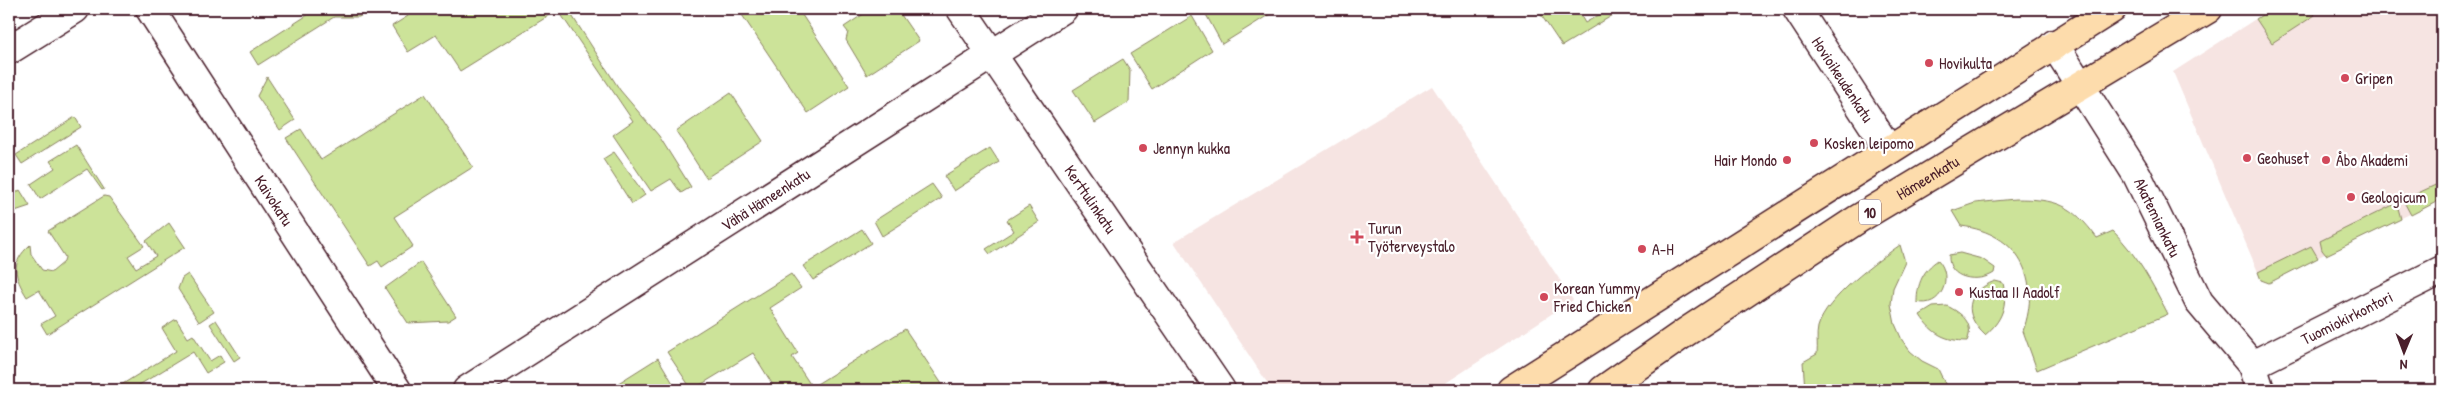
<svg xmlns="http://www.w3.org/2000/svg" width="2451" height="399" font-family="'Patrick Hand',sans-serif">
	<style>
		.built { fill: #f6e4e2 }
		.green { fill: #cce399; stroke: #8b8162 }
		.lines { fill: none; stroke-linecap: round; stroke-linejoin: round }
		.minor-casing { stroke: #4a1f2b; stroke-width: 31 }
		.highway-casing { stroke: #4a1f2b; stroke-width: 31 }
		.minor { stroke: #fff; stroke-width: 28 }
		.highway { stroke: #fddcac; stroke-width: 28 }
		.poi-dot { fill: #d1495b; stroke: #fff; stroke-width: 2 }
		.labels { text-anchor: middle; dominant-baseline: central; stroke-width: 4.5; stroke-linejoin: round; paint-order: stroke }
		.shield { fill: #fff; stroke: #80626b; stroke-width: 1 }
		.shield-label { font-size: 15px; font-weight: bold; fill: #4a1f2b }
		.poi-label { font-size: 16px; fill: #4a1f2b; stroke: #fff; text-anchor: start }
		.street-label { font-size: 16px; fill: #4a1f2b; stroke: #fff }
	</style>
	<rect width="100%" height="100%" fill="#fff"/>
	<filter id="ink" filterUnits="userSpaceOnUse"><feTurbulence type="fractalNoise" baseFrequency=".02" numOctaves="2"/><feDisplacementMap in="SourceGraphic" scale="10" xChannelSelector="R" yChannelSelector="G"/><feConvolveMatrix kernelMatrix="1 2 1 2 8 2 1 2 1" color-interpolation-filters="sRGB"/></filter>
	<g filter="url(#ink)">
		<g class="built">
			<path d="M2271,9h171v190l-177,83 -7,-10 -85,-200z"/>
			<path d="M1432,86l141,214 -138,90h-163l-98,-148z"/>
		</g>
		<g class="green">
			<path d="M317,9h54l-12,8h-25l-76,48 -8,-13z"/>
			<path d="M404,9h162l3,2 51,79 39,46 32,51 -10,6 -10,-14 -20,12 -38,-56 20,-14 -75,-111 -98,61 -24,-36 -28,17 -16,-26 16,-10z"/>
			<path d="M738,9h60l51,77 -41,27z"/>
			<path d="M871,9h26l22,32 -52,34 -21,-35 2,-8 -4,-5z"/>
			<path d="M1203,9h75l-56,35z"/>
			<path d="M1537,9h40l8,14 24,-14h14l-61,37z"/>
			<path d="M2271,9h40l4,6 -43,28 -16,-24z"/>
			<path d="M1192,16l20,34 -60,39 -22,-35z"/>
			<path d="M1123,59l7,11 -1,32 -34,21 -22,-33z"/>
			<path d="M267,77l28,43 -15,10 -23,-34z"/>
			<path d="M731,93l32,48 -57,37 -30,-47z"/>
			<path d="M425,94l48,73 -79,50 19,29 -31,21 -4,-6 -8,5 -84,-128 15,-9 20,31z"/>
			<path d="M75,117l6,10 -59,37 -6,-9z"/>
			<path d="M76,145l28,44 -2,1 -15,-21 -47,30 -9,-15 24,-16 -5,-7z"/>
			<path d="M990,148l9,14 -45,29 -10,-15z"/>
			<path d="M614,152l31,43 -13,9 -29,-45z"/>
			<path d="M2442,182v17l-31,16 -8,-15z"/>
			<path d="M932,184l10,14 -60,38 -8,-15z"/>
			<path d="M20,190l10,16 -21,7v-15z"/>
			<path d="M104,196l5,1 35,49 -16,10 8,12 20,-12 -10,-15 23,-18 16,24 -138,87 -6,-10 14,-8 -16,-26 -12,7c-13,-21 -17,-34 3,-52l1,9 11,16 10,2 12,-10 1,-5 -17,-26z"/>
			<path d="M2015,199c42,0 57,5 82,39l16,-7c25,25 39,52 55,83l-131,56 -14,-39c19,-52 -4,-98 -62,-105l-9,-15 23,-8z"/>
			<path d="M2393,205l2,3h3l3,11 -75,36 -4,-5 -2,-9z"/>
			<path d="M1029,206l10,16 -49,32 -4,-5 28,-18 -7,-11z"/>
			<path d="M862,229l9,14 -58,37 -10,-14z"/>
			<path d="M1900,245l5,17 -12,26 -2,16 4,20 7,16 8,11 12,10 16,8 10,21h-143l-2,-28 14,-8c1,-8 -1,-19 1,-27 8,-29 58,-65 82,-82z"/>
			<path d="M2311,246l7,12 -49,25 -8,-3 -3,-8z"/>
			<path d="M1960,253l22,6 13,9 -1,5c-15,10 -47,7 -45,-18z"/>
			<path d="M1938,260c16,17 3,49 -21,42 0,-18 6,-32 21,-42z"/>
			<path d="M421,262l35,54 -8,5 -40,2 -23,-35z"/>
			<path d="M188,274l26,38 -15,10 -21,-33 4,-11z"/>
			<path d="M791,274l10,14 -31,20 28,45 -6,4 20,30 93,-58 41,61h-170l-23,-37 -61,37 -25,-38z"/>
			<path d="M1995,281l8,2c5,22 -1,38 -18,52 -22,-20 -20,-43 10,-54z"/>
			<path d="M1947,306c15,7 28,18 20,35 -21,0 -35,-7 -47,-26l13,-8z"/>
			<path d="M176,319l12,19 5,-3 17,26 10,-6 4,7 -18,11 -13,-21 -62,38h-18l63,-39 -14,-23z"/>
			<path d="M216,320l24,37 -6,4 -24,-37z"/>
			<path d="M658,358l19,32h-63l-2,-3z"/>
		</g>
		<g class="lines">
			<g class="minor-casing">
				<g id="minor">
					<path id="s1" d="M150,9l247,381"/>
					<path id="s2" d="M961,9l260,381"/>
					<path id="s3" d="M1797,9l92,141"/>
					<path id="s4" d="M2054,44l83,131 62,127 53,63 8,25"/>
					<path d="M9,50l66,-41"/>
					<path id="s5" d="M2252,365l190,-95"/>
					<path id="s6" d="M467,390l596,-381"/>
				</g>
			</g>
			<g class="highway-casing">
				<g id="highway">
					<path d="M1511,390l601,-381"/>
					<path id="s7" d="M1603,390l83,-58 172,-113 350,-210"/>
				</g>
			</g>
			<use href="#minor" class="minor"/>
			<use href="#highway" class="highway"/>
		</g>
	</g>
	<g class="poi-dot">
		<circle cx="1929" cy="63" r="5"/>
		<circle cx="2345" cy="78" r="5"/>
		<circle cx="1814" cy="143" r="5"/>
		<circle cx="1143" cy="148" r="5"/>
		<circle cx="2247" cy="158" r="5"/>
		<circle cx="1787" cy="160" r="5"/>
		<circle cx="2326" cy="160" r="5"/>
		<circle cx="2351" cy="197" r="5"/>
		<path d="M1354.5 229.5h5v5h5v5h-5v5h-5v-5h-5v-5h5z"/>
		<circle cx="1642" cy="249" r="5"/>
		<circle cx="1959" cy="292" r="5"/>
		<circle cx="1544" cy="297" r="5"/>
	</g>
	<g class="labels">
		<rect class="shield" x="1859" y="199.5" width="22" height="25" rx="4"/>
		<g class="shield-label">
			<text x="1870" y="212">10</text>
		</g>
		<g class="poi-label">
			<text x="1939" y="63">Hovikulta</text>
			<text x="2355" y="78">Gripen</text>
			<text x="1824" y="143">Kosken leipomo</text>
			<text x="1153" y="148">Jennyn kukka</text>
			<text x="2257" y="158">Geohuset</text>
			<text x="1777" y="160" text-anchor="end">Hair Mondo</text>
			<text x="2336" y="160">Åbo Akademi</text>
			<text x="2361" y="197">Geologicum</text>
			<text x="1368" y="228">Turun<tspan x="1368" dy="18">Työterveystalo</tspan></text>
			<text x="1652" y="249">A-H</text>
			<text x="1554" y="288">Korean Yummy<tspan x="1554" dy="18">Fried Chicken</tspan></text>
			<text x="1969" y="292">Kustaa II Aadolf</text>
		</g>
		<g class="street-label">
			<text stroke="none"><textPath href="#s3" startOffset="84">Hovioikeudenkatu</textPath></text>
			<text stroke="none"><textPath href="#s7" startOffset="388">Hämeenkatu</textPath></text>
			<text stroke="none"><textPath href="#s1" startOffset="228">Kaivokatu</textPath></text>
			<text stroke="none"><textPath href="#s6" startOffset="354">Vähä Hämeenkatu</textPath></text>
			<text stroke="none"><textPath href="#s2" startOffset="230">Kerttulinkatu</textPath></text>
			<text stroke="none"><textPath href="#s4" startOffset="202">Akatemiankatu</textPath></text>
			<text stroke="none"><textPath href="#s5" startOffset="106">Tuomiokirkontori</textPath></text>
		</g>
	</g>
	<rect width="2451" height="399" fill="none" stroke="#fff" stroke-width="30"/>
	<rect x="15" y="15" width="2421" height="369" fill="none" stroke="#4a1f2b" stroke-width="2" filter="url(#ink)"/>
	<g transform="translate(2404 352) rotate(181)" stroke="#ffffff" stroke-width="4" paint-order="stroke">
	<path d="M0-4L9 19L0 12L-9 19Z" fill="#4a1f2b"/>
	<text y="-8" font-size="14" font-weight="bold" text-anchor="middle" fill="#4a1f2b">N</text>
	</g>
</svg>
